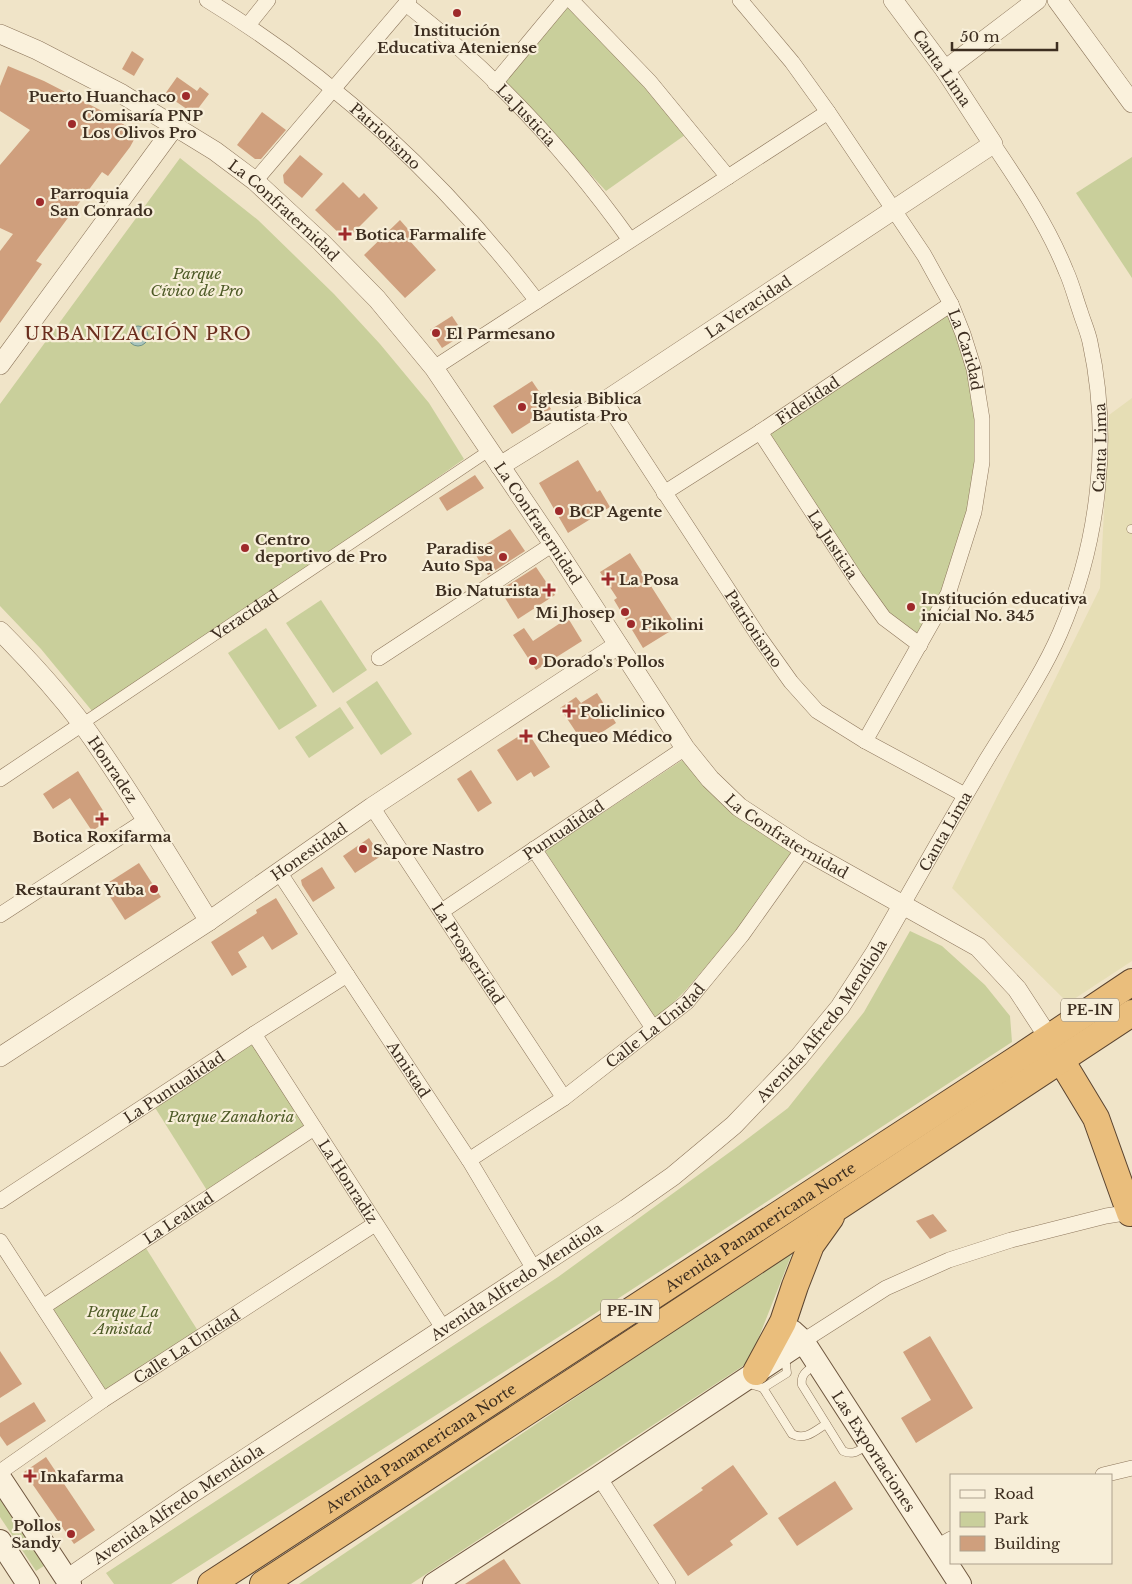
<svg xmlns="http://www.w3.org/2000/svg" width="1132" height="1584" font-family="'Libre Baskerville',serif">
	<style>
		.farmland { fill: #e6deb5 }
		.green { fill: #c9cf9b }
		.water { fill: #a9c4bc; stroke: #6f938a }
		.building { fill: #cf9f7d }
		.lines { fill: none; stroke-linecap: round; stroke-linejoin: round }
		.service-casing { stroke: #8d765c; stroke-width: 9 }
		.pedestrian-casing { stroke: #8d765c; stroke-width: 12 }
		.minor-casing { stroke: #8d765c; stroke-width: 16 }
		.tertiary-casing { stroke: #8d765c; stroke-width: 20 }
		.secondary-casing { stroke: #6f573f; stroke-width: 24 }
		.trunk-casing { stroke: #5b4430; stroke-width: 28 }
		.service { stroke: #faf1dc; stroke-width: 8 }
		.pedestrian { stroke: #faf1dc; stroke-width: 11 }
		.minor { stroke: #faf1dc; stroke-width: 15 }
		.tertiary { stroke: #faf1dc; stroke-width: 19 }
		.secondary { stroke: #faf1dc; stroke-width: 22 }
		.trunk { stroke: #eabe7c; stroke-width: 26 }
		.poi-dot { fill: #9e2a2b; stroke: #f7eed8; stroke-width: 2 }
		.labels { text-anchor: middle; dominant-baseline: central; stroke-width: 4.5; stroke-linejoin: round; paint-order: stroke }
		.shield { fill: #f7eed8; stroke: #756857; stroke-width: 1 }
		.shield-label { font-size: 14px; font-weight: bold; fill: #3d2e20 }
		.poi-label { font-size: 15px; font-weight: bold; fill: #3d2e20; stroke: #f7eed8; text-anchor: start }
		.street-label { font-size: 15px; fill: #3d2e20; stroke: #f7eed8 }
		.park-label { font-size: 15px; font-style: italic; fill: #4d5a26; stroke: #f7eed8 }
		.quarter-label { font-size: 18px; letter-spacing: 1px; fill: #6b2e1e; stroke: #f7eed8 }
	</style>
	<rect width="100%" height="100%" fill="#f0e4c8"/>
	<path class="farmland" d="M1132,398v563l-64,42 -116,-115 148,-300 9,-173z"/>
	<g class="green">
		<path d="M567,4l66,70 52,61 -79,56 -102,-110z"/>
		<path d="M1132,157v121l-56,-85z"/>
		<path d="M180,158l78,62 76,74 46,50 49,59 35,56 -367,258 -56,-68 -41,-43v-202z"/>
		<path d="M947,315l10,18 10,37 8,47v43l-5,44 -27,85 -26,46 -30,-22 -118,-180z"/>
		<path d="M321,600l46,70 -34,23 -47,-70z"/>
		<path d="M266,628l51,78 -38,24 -51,-77z"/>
		<path d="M377,681l35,53 -31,21 -35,-53z"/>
		<path d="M340,707l14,21 -45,30 -14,-21z"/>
		<path d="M684,759l109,93 -54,76 -54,63 -30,30 -110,-170z"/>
		<path d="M910,931l32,15 43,39 25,31 2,26 -430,280 -411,262h-57l-8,-11 452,-296 176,-128 54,-41 76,-96z"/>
		<path d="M252,1041l56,86 -100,65 -54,-86z"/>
		<path d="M144,1245l54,86 -94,62 -54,-85z"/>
		<path d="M793,1251l-44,111 -338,222h-112z"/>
		<path d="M0,1492l47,72 -11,7 -36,-54z"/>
	</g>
	<circle class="water" cx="138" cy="336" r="10"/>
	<g class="building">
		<path d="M132,51l12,8 -10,17 -12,-7z"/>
		<path d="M8,66l36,15 60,31 30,19 2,5 -6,11 -22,29 -6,-4 -66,89 6,3 -42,59v-72l13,-17 -13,-6v-63l30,-35 -30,-19v-25z"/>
		<path d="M177,77l20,14 3,-4 9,7 -15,20 -29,-20z"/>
		<path d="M262,112l24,18 -25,29h-6l-18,-14z"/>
		<path d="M300,155l23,19 -21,24 -18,-15 -1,-8z"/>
		<path d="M343,182l16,16 5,-5 14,15 -32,32 -31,-30z"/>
		<path d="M400,220l14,16 -5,4 27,30 -31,28 -41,-43z"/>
		<path d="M452,316l12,18 -22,14 -12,-18z"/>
		<path d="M532,381l19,28 -39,25 -19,-28z"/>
		<path d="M578,460l19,32 3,-2 10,17 -42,26 -29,-50z"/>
		<path d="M475,475l9,13 -37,23 -8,-13z"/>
		<path d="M510,529l15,22 -37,24 -14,-23z"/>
		<path d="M630,553l47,74 -34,21 -29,-48 3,-2 -17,-26z"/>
		<path d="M536,567l19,28 -37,24 -18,-29z"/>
		<path d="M568,618l14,23 -46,29 -23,-35 11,-7 9,13z"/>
		<path d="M597,693l19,30 -32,21 -24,-36 16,-11 5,6z"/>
		<path d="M527,731l23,36 -16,10 -3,-5 -14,9 -20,-31z"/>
		<path d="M471,770l21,33 -14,9 -21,-33z"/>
		<path d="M78,771l31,49 -17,11 -22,-33 -17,11 -10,-15z"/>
		<path d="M369,838l12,18 -26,17 -12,-17z"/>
		<path d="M139,863l22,34 -36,23 -22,-34z"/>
		<path d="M322,867l13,21 -22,14 -11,-17 -1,-5z"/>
		<path d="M276,898l22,36 -26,16 -9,-14 -25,16 9,15 -15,9 -21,-34 46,-29 -1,-3z"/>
		<path d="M933,1214l14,17 -17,8 -14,-18z"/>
		<path d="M930,1336l43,72 -57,35 -15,-25 30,-18 -28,-48z"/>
		<path d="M0,1351l22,33 -22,14z"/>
		<path d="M34,1402l12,19 -39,25 -7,-10v-13z"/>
		<path d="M46,1457l49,73 -21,14 -50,-72z"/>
		<path d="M733,1465l35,49 -38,27 3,4 -45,31 -35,-51 50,-35 -2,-2z"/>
		<path d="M835,1481l18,28 -56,37 -19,-28z"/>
		<path d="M504,1559l17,25h-56z"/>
	</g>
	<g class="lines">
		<g class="service-casing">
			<g id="service">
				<path d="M1131,529h1"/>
				<path d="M816,1364c-8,6 -16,10 -14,21l41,66c11,5 16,-1 25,-6"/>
				<path d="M746,1383l17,5 24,-15 -2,-17"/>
				<path d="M763,1388l29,46c13,7 23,-3 34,-10"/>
			</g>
		</g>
		<g class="pedestrian-casing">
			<g id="pedestrian">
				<path id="s1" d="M82,724l408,-274"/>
			</g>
		</g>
		<g class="minor-casing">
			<g id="minor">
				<path id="s2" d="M207,0c128,78 239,182 330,301"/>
				<path d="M571,0l79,82 78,95"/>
				<path id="s3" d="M740,0l52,62 36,50 96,143 27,49 12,30 11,35 8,50v43l-8,50 -26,82 -83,147"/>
				<path id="s4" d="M406,4c85,66 162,149 224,236"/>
				<path d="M248,25l20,-25"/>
				<path d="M495,83l69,-83"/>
				<path d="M255,181l154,-181"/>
				<path d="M434,368l394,-256"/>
				<path id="s5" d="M605,401l154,236 32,45 26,29 48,30 100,54"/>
				<path id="s6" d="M760,432l96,147 28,39 36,27"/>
				<path id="s7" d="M664,493l96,-61 191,-128"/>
				<path d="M379,658l174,-114"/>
				<path d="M0,779l82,-55"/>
				<path id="s8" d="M372,807l192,291"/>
				<path d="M534,849l119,179"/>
				<path id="s9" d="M279,872l190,288 65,109"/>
				<path id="s10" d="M903,904c28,-49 55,-97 84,-145 25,-41 54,-82 73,-126 39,-90 51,-195 30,-291 -2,-10 -7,-21 -10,-31 -5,-14 -8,-27 -14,-40 -18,-45 -46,-87 -73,-127"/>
				<path id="s11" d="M442,911l243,-163"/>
				<path d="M0,915l146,-95"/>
				<path id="s12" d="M254,1034l189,294"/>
				<path id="s13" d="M469,1160l95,-62 123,-96 55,-67 61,-86"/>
				<path id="s14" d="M0,1201l254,-167 93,-59"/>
				<path d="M0,1241l103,159"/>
				<path id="s15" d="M43,1307l271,-179"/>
				<path d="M803,1341l83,-53 63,-28 62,-20 95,-24 26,-4"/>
				<path id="s16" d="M0,1472l103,-72 272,-176"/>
				<path d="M1103,1475l29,-7"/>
				<path d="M599,1477l69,107"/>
				<path d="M935,1548l16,-9"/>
			</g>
		</g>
		<g class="tertiary-casing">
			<g id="tertiary">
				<path d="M1057,0l75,103"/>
				<path id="s17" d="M0,34l37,16 85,44 93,57 40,30 66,61 56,57 57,69 119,176 132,204 25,31 29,28 64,42 175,98 39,42 32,49"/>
				<path d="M945,70l92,-70"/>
				<path d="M0,365l175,-239"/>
				<path id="s18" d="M500,466l105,-65 388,-257 -48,-74 -52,-70"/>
				<path id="s19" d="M0,631c29,29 58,61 83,94 45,63 85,130 126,196"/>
				<path id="s20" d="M0,1057l209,-136 163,-114 246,-162"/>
				<path id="s21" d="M67,1579l121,-83 438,-287 47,-33 61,-51 65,-68 41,-50 35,-54 28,-49"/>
			</g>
		</g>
		<g class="secondary-casing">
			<g id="secondary">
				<path id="s22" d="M792,1331l11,10 157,243"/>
				<path d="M0,1478l70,106"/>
				<path d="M0,1541l28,43"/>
				<path d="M434,1584l165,-107 204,-136"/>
			</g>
		</g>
		<g class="trunk-casing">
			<g id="trunk">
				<path d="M1061,1060l35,58 34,95"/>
				<path d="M756,1372l27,-50 12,-36 16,-41 20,-28"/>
				<path id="s23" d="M211,1584l803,-523 118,-79"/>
				<path d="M263,1584l331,-216 538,-355"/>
			</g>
		</g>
		<use href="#service" class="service"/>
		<use href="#pedestrian" class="pedestrian"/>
		<use href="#minor" class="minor"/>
		<use href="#tertiary" class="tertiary"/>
		<use href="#secondary" class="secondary"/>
		<use href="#trunk" class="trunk"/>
	</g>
	<g class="poi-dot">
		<circle cx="457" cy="13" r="5"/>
		<circle cx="186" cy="96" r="5"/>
		<circle cx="72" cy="124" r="5"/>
		<circle cx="40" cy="202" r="5"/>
		<path d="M342.5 226.5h5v5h5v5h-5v5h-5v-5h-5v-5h5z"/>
		<circle cx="436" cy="333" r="5"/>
		<circle cx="522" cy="407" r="5"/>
		<circle cx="559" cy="511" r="5"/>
		<circle cx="245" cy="548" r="5"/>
		<circle cx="503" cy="557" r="5"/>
		<path d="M605.5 571.5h5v5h5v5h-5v5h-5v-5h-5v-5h5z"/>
		<path d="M546.5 582.5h5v5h5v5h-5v5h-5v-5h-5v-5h5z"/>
		<circle cx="911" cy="607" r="5"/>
		<circle cx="625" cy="612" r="5"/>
		<circle cx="631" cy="624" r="5"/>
		<circle cx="533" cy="661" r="5"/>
		<path d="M566.5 703.5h5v5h5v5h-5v5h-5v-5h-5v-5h5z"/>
		<path d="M523.5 728.5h5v5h5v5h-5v5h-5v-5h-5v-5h5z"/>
		<path d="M99.5 811.5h5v5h5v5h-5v5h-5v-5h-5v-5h5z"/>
		<circle cx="363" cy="849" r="5"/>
		<circle cx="154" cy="889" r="5"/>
		<path d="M27.5 1468.5h5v5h5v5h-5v5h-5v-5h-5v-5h5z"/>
		<circle cx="71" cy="1534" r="5"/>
	</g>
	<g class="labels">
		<g class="shield">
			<rect x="1061" y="998.5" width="58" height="23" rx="4"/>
			<rect x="601" y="1299.5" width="58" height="23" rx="4"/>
		</g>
		<g class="shield-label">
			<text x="1090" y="1010">PE-1N</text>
			<text x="630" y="1311">PE-1N</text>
		</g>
		<g class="poi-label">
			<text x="457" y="30" text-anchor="middle">Institución<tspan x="457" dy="17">Educativa Ateniense</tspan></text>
			<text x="176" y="96" text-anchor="end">Puerto Huanchaco</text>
			<text x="82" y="115">Comisaría PNP<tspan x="82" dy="17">Los Olivos Pro</tspan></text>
			<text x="50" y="193">Parroquia<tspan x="50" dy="17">San Conrado</tspan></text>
			<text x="355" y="234">Botica Farmalife</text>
			<text x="446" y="333">El Parmesano</text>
			<text x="532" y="398">Iglesia Biblica<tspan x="532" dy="17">Bautista Pro</tspan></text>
			<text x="569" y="511">BCP Agente</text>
			<text x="255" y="539">Centro<tspan x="255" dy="17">deportivo de Pro</tspan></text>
			<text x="493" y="548" text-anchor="end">Paradise<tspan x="493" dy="17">Auto Spa</tspan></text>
			<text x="619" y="579">La Posa</text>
			<text x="539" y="590" text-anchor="end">Bio Naturista</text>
			<text x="921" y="598">Institución educativa<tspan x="921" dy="17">inicial No. 345</tspan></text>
			<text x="615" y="612" text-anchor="end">Mi Jhosep</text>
			<text x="641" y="624">Pikolini</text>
			<text x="543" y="661">Dorado's Pollos</text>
			<text x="580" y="711">Policlinico</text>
			<text x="537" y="736">Chequeo Médico</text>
			<text x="102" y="836" text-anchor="middle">Botica Roxifarma</text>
			<text x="373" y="849">Sapore Nastro</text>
			<text x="144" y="889" text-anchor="end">Restaurant Yuba</text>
			<text x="40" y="1476">Inkafarma</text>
			<text x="61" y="1525" text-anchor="end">Pollos<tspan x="61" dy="17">Sandy</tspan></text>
		</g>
		<g class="street-label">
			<text transform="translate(942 68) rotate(55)">Canta Lima</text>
			<text stroke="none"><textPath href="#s4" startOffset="164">La Justicia</textPath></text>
			<text stroke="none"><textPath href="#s2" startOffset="225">Patriotismo</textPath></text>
			<text stroke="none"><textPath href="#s17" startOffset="336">La Confraternidad</textPath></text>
			<text stroke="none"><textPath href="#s18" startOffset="295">La Veracidad</textPath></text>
			<text stroke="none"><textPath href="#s3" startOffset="419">La Caridad</textPath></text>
			<text stroke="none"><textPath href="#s7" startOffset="171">Fidelidad</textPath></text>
			<text stroke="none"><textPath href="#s10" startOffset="504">Canta Lima</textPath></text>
			<text stroke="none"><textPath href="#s17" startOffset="741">La Confraternidad</textPath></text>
			<text stroke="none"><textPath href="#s6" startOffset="134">La Justicia</textPath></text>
			<text stroke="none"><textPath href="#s1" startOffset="196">Veracidad</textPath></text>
			<text stroke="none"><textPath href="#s5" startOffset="272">Patriotismo</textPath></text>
			<text stroke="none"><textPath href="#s19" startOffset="179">Honradez</textPath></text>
			<text stroke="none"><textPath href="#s11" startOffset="146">Puntualidad</textPath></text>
			<text stroke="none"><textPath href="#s10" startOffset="84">Canta Lima</textPath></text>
			<text stroke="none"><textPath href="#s17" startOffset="1146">La Confraternidad</textPath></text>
			<text stroke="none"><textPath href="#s20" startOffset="371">Honestidad</textPath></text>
			<text stroke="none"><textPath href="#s8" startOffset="175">La Prosperidad</textPath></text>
			<text stroke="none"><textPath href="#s21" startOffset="944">Avenida Alfredo Mendiola</textPath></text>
			<text stroke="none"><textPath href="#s13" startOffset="230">Calle La Unidad</textPath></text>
			<text stroke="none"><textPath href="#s9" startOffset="236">Amistad</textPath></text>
			<text stroke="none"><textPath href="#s14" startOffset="208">La Puntualidad</textPath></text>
			<text stroke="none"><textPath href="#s12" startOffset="175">La Honradiz</textPath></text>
			<text stroke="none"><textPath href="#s15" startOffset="162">La Lealtad</textPath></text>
			<text stroke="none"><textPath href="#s23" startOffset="655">Avenida Panamericana Norte</textPath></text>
			<text stroke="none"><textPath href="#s21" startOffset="539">Avenida Alfredo Mendiola</textPath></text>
			<text stroke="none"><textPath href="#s16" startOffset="225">Calle La Unidad</textPath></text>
			<text stroke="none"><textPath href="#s23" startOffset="250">Avenida Panamericana Norte</textPath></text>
			<text stroke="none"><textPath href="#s22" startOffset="146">Las Exportaciones</textPath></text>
			<text stroke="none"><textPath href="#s21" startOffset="134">Avenida Alfredo Mendiola</textPath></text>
		</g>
		<g class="park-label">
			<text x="197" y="273">Parque<tspan x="197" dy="17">Cívico de Pro</tspan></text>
			<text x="231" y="1116">Parque Zanahoria</text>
			<text x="123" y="1311">Parque La<tspan x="123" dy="17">Amistad</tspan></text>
		</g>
		<g class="quarter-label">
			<text x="138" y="334">URBANIZACIÓN PRO</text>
		</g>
	</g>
	<rect x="950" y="1474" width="162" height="90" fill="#f7eed8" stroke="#ada18e"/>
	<rect x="960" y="1490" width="25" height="8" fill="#faf1dc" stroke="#ada18e"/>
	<text x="994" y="1499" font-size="15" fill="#3d2e20">Road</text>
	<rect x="960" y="1512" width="25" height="15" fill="#c9cf9b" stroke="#ada18e"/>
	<text x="994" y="1524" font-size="15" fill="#3d2e20">Park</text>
	<rect x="960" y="1536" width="25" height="15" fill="#cf9f7d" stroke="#ada18e"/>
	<text x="994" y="1549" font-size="15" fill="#3d2e20">Building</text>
	<path d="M952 42v8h105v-8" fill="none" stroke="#3d2e20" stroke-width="2.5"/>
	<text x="960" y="42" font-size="15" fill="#3d2e20" stroke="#f7eed8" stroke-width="4" paint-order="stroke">50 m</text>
</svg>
